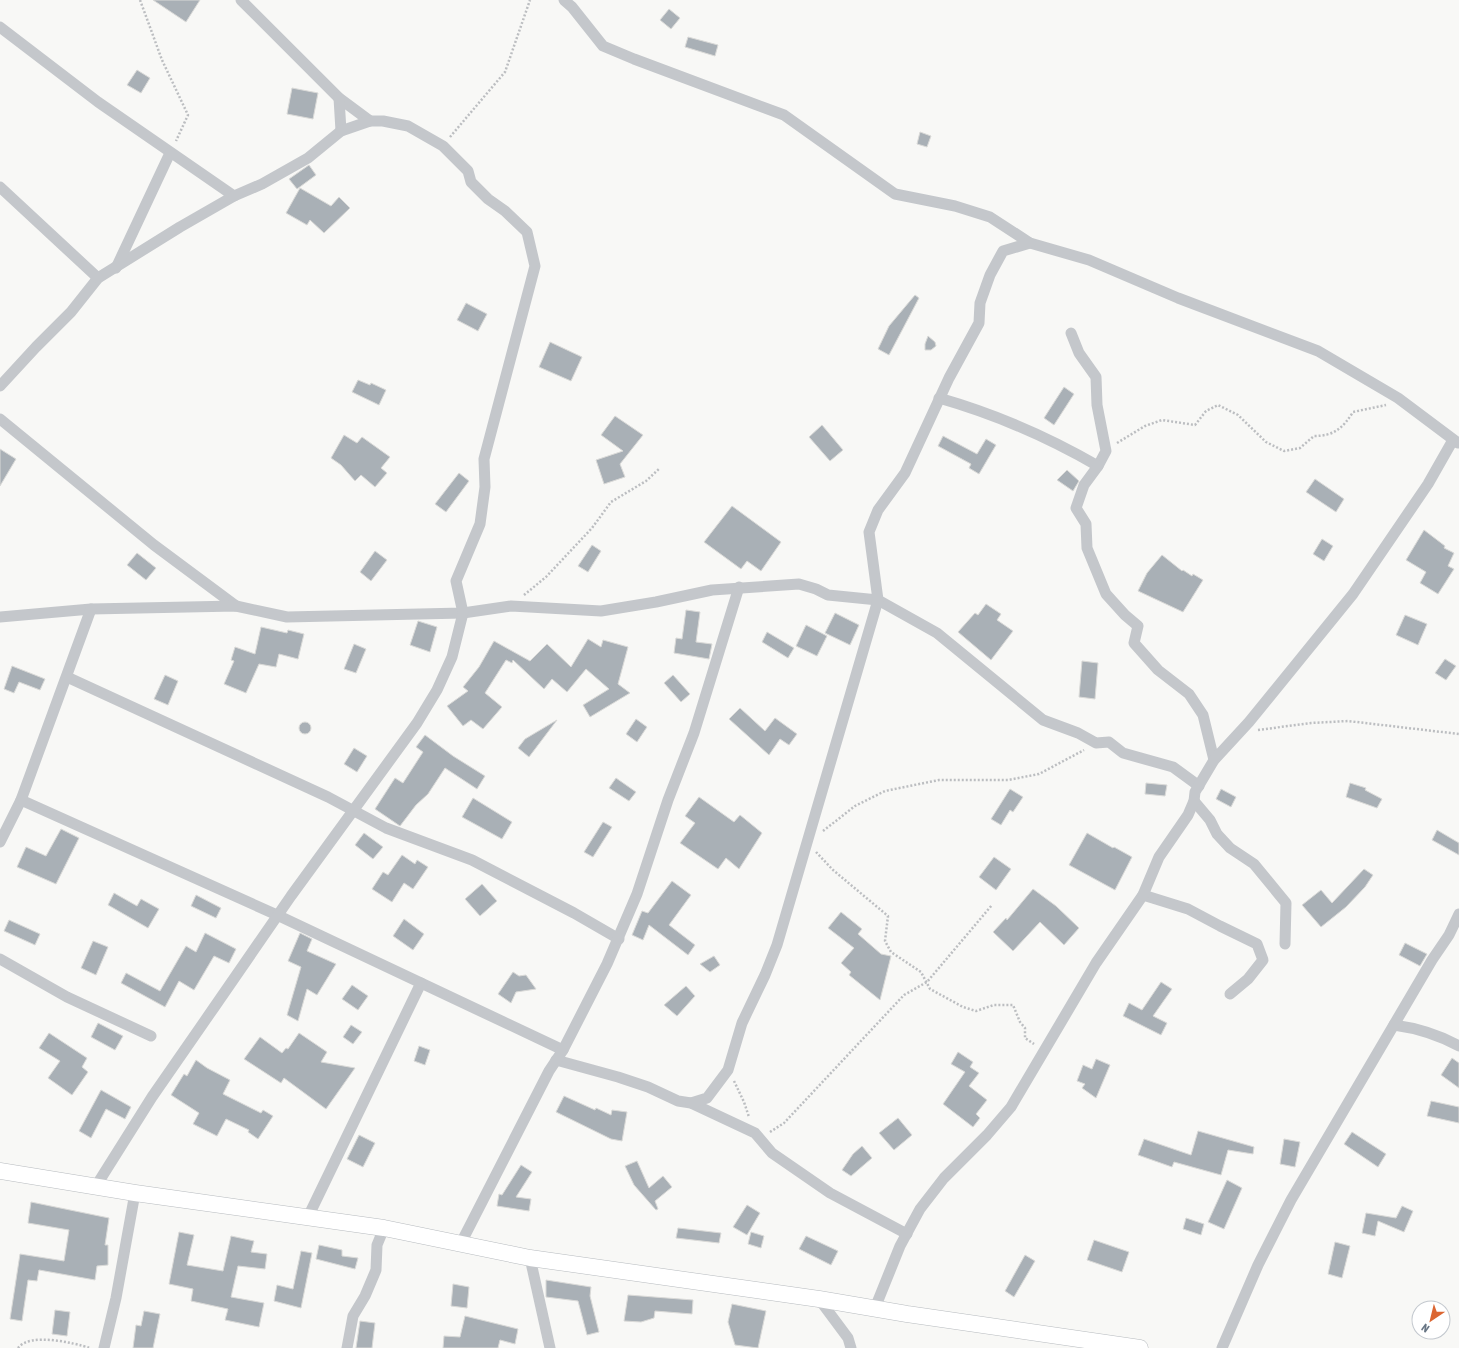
<svg xmlns="http://www.w3.org/2000/svg" width="1459" height="1348" font-family="'Asap Condensed',sans-serif">
	<style>
		.building { fill: #a9b0b6; stroke: #dadad8 }
		.lines { fill: none; stroke-linecap: round; stroke-linejoin: round }
		.secondary-casing { stroke: #b7bbbf; stroke-width: 17 }
		.path { stroke: #bcbec1; stroke-width: 2.5; stroke-dasharray: 2 2; stroke-linecap: butt }
		.street { stroke: #c4c7cb; stroke-width: 11 }
		.secondary { stroke: #fff; stroke-width: 16 }
	</style>
	<rect width="100%" height="100%" fill="#f8f8f6"/>
	<g class="building">
		<path d="M153,0h47l-14,22z"/>
		<path d="M669,9l11,9 -9,11 -11,-9z"/>
		<path d="M688,37l30,8 -3,11 -30,-9z"/>
		<path d="M137,70l13,8 -9,15 -14,-8z"/>
		<path d="M292,88l26,5 -5,26 -26,-5z"/>
		<path d="M920,132l11,4 -4,11 -10,-3z"/>
		<path d="M309,165l7,10 -19,14 -8,-10z"/>
		<path d="M300,188l31,18 8,-9 11,11 -26,25 -14,-13 -3,5 -21,-12z"/>
		<path d="M915,295l4,3 -30,57 -11,-6 11,-23z"/>
		<path d="M466,303l21,11 -9,17 -21,-11z"/>
		<path d="M928,336l7,6 1,4 -5,4h-6v-6z"/>
		<path d="M550,342l32,15 -11,24 -32,-14z"/>
		<path d="M358,380l12,5 1,-2 15,7 -7,15 -27,-13z"/>
		<path d="M1064,387l10,7 -20,31 -10,-7z"/>
		<path d="M615,416l28,19 -23,29 5,13 -21,7 -8,-24 27,-9 -22,-16z"/>
		<path d="M822,425l21,25 -13,11 -21,-24z"/>
		<path d="M344,435l13,8 5,-6 28,20 -9,11 6,5 -12,14 -14,-12 -6,6 -14,-16 -10,-7z"/>
		<path d="M943,436l34,18 9,-15 10,6 -17,29 -10,-6 2,-4 -33,-18z"/>
		<path d="M0,449l16,10 -16,27z"/>
		<path d="M1067,470l12,11 -6,10 -16,-11z"/>
		<path d="M459,473l10,8 -23,31 -11,-8z"/>
		<path d="M1315,479l29,20 -8,13 -30,-20z"/>
		<path d="M732,506l49,36 -20,29 -14,-10 -6,8 -37,-27z"/>
		<path d="M1424,530l21,16 -1,2 10,5 -6,13 6,3 -16,25 -18,-11 6,-11 -20,-12z"/>
		<path d="M1322,539l11,7 -9,15 -11,-7z"/>
		<path d="M592,545l9,6 -13,21 -10,-6z"/>
		<path d="M375,551l12,9 -16,21 -11,-9z"/>
		<path d="M137,553l19,15 -10,12 -19,-15z"/>
		<path d="M1162,555l20,16 1,-1 9,6 1,-2 10,6 -20,32 -45,-21 9,-18z"/>
		<path d="M986,604l15,10 -4,6 16,11 -22,29 -33,-28 17,-19 3,2z"/>
		<path d="M686,610l14,2 -4,30 16,2 -3,15 -35,-6 2,-15 6,1z"/>
		<path d="M835,613l24,12 -9,20 -25,-12z"/>
		<path d="M1405,615l22,9 -9,21 -22,-10z"/>
		<path d="M418,621l19,6 -7,25 -20,-7z"/>
		<path d="M806,625l21,11 -10,20 -21,-10z"/>
		<path d="M261,627l26,6 1,-3 16,4 -6,25 -19,-5 -3,13 -17,-3 -13,29 -22,-9 10,-23 -3,-1 4,-13 20,7z"/>
		<path d="M767,632l27,16 -6,10 -26,-16z"/>
		<path d="M588,639l13,8 2,-7 25,7 -10,37 12,9 -40,24 -7,-12 26,-16 -23,-20 -19,23 -15,-13 -8,10 -31,-29 -1,3 -6,-3 -21,33 17,14 -19,22 -12,-9 -8,6 -16,-20 21,-15 -5,-4 16,-20 15,-26 36,20 17,-17 24,23z"/>
		<path d="M354,644l12,5 -10,24 -12,-4z"/>
		<path d="M1445,659l11,7 -10,14 -11,-7z"/>
		<path d="M1082,661l16,2 -3,36 -16,-2z"/>
		<path d="M12,666l33,13 -5,11 -21,-8 -5,11 -10,-4z"/>
		<path d="M165,675l13,6 -10,24 -14,-6z"/>
		<path d="M673,675l17,19 -9,8 -17,-19z"/>
		<path d="M740,708l25,23 10,-13 22,16 -8,11 -9,-6 -11,16 -40,-36z"/>
		<path d="M636,719l11,8 -10,15 -11,-8z"/>
		<path d="M557,720l-28,37 -11,-9 7,-9z"/>
		<circle cx="305" cy="728" r="6"/>
		<path d="M425,735l28,21 32,20 -8,13 -32,-21 -17,26 -12,11 -16,21 -25,-17 20,-31 8,5 20,-31 -7,-5z"/>
		<path d="M354,748l13,8 -10,16 -13,-8z"/>
		<path d="M616,778l20,14 -7,9 -20,-13z"/>
		<path d="M1146,783l21,2 -2,11 -20,-2z"/>
		<path d="M1350,783l16,5 -1,2 17,9 -5,9 -31,-11z"/>
		<path d="M1010,789l13,8 -10,15 -3,-2 -9,15 -10,-6z"/>
		<path d="M1221,789l15,8 -5,10 -15,-8z"/>
		<path d="M699,797l35,25 6,-7 22,18 -23,36 -13,-11 -8,11 -38,-26 15,-20 -10,-7z"/>
		<path d="M473,798l39,24 -10,17 -40,-22z"/>
		<path d="M603,822l9,5 -19,30 -9,-5z"/>
		<path d="M61,829l18,9 -23,46 -39,-17 9,-20 20,9z"/>
		<path d="M1437,830l22,13v12l-27,-15z"/>
		<path d="M364,833l19,14 -10,12 -18,-14z"/>
		<path d="M1087,833l26,15 1,-1 18,10 -17,33 -46,-25z"/>
		<path d="M402,855l13,9 2,-4 11,7 -15,22 -9,-6 -12,19 -20,-13 11,-17 5,3z"/>
		<path d="M994,857l17,12 -15,21 -17,-13z"/>
		<path d="M1364,869l9,6 -8,12 -19,20 -25,20 -19,-22 19,-15 11,13z"/>
		<path d="M672,881l19,14 -22,30 26,20 -7,10 -39,-30 -6,15 -11,-5 10,-24 6,2z"/>
		<path d="M482,884l15,17 -17,15 -15,-17z"/>
		<path d="M1033,889l23,17 23,22 -15,17 -24,-23 -27,29 -20,-19 13,-14 1,2z"/>
		<path d="M114,893l23,13 4,-7 18,10 -11,19 -40,-23z"/>
		<path d="M196,895l25,13 -5,10 -25,-12z"/>
		<path d="M841,912l21,17 -4,5 23,20 10,2 -11,44 -31,-25 2,-3 -10,-9 13,-15 -26,-20z"/>
		<path d="M404,919l20,15 -11,16 -20,-14z"/>
		<path d="M9,920l31,14 -5,11 -31,-14z"/>
		<path d="M205,933l31,16 -7,14 -15,-7 -20,34 -15,-9 -14,26 -44,-24 5,-10 34,18 26,-45 10,6z"/>
		<path d="M300,933l12,6 -5,12 29,13 -19,31 -10,-6 -9,32 -11,-6 14,-48 -13,-6z"/>
		<path d="M93,941l15,6 -12,28 -15,-7z"/>
		<path d="M1405,943l22,11 -7,12 -21,-11z"/>
		<path d="M714,956l6,9 -10,7 -10,-8z"/>
		<path d="M513,972l6,4 7,-1 10,14 -20,3 -5,11 -13,-9z"/>
		<path d="M1161,982l11,7 -19,27 14,7 -6,12 -38,-19 6,-13 13,7z"/>
		<path d="M352,985l16,11 -10,14 -16,-11z"/>
		<path d="M686,986l9,10 -18,20 -13,-11z"/>
		<path d="M98,1023l25,13 -8,14 -24,-13z"/>
		<path d="M351,1025l11,7 -9,12 -10,-7z"/>
		<path d="M49,1033l38,25 -5,9 6,5 -16,23 -24,-17 12,-17 -21,-13z"/>
		<path d="M299,1033l28,19 -6,10 34,6 -29,41 -42,-31 -3,5 -37,-24 16,-22 22,16 4,-5 2,1z"/>
		<path d="M419,1046l11,4 -5,15 -11,-4z"/>
		<path d="M958,1052l15,10 -3,5 9,6 -10,13 18,14 -11,14 4,4 -7,9 -30,-23 22,-32 -14,-8z"/>
		<path d="M1452,1058l7,5v25l-18,-13z"/>
		<path d="M1096,1059l14,6 -14,33 -14,-10 3,-4 -8,-3 6,-16 9,4z"/>
		<path d="M196,1060l11,8 23,12 -7,14 38,19 2,-3 10,6 -15,23 -10,-7 1,-2 -23,-11 -9,17 -24,-12 6,-11 -28,-18 13,-21 3,2z"/>
		<path d="M101,1090l30,17 -6,12 -19,-10 -15,29 -12,-7z"/>
		<path d="M564,1096l31,14 1,-2 15,7 1,-5 15,2 -5,29 -11,-2 -55,-27z"/>
		<path d="M1431,1101l28,6v16l-32,-7z"/>
		<path d="M898,1118l14,17 -18,15 -15,-17z"/>
		<path d="M1198,1131l56,16 -1,7 -25,-4 -7,25 -47,-13 -2,5 -34,-12 6,-16 47,16z"/>
		<path d="M1352,1132l34,22 -8,13 -34,-23z"/>
		<path d="M359,1135l16,8 -12,24 -16,-8z"/>
		<path d="M1284,1139l16,3 -5,25 -15,-3z"/>
		<path d="M862,1146l10,12 -21,18 -9,-6 11,-16z"/>
		<path d="M637,1161l12,27 14,-12 9,11 -17,14 3,8 -2,1 -22,-25 -9,-19z"/>
		<path d="M521,1165l11,7 -16,25 15,2 -2,12 -32,-5 2,-12 3,1z"/>
		<path d="M1227,1180l15,8 -18,41 -16,-7z"/>
		<path d="M31,1202l78,16 -4,27h3v20l-11,1 -2,14 -56,-10 -2,11 -9,-1 -6,41 -12,-2 10,-65 44,7 5,-31 -41,-7z"/>
		<path d="M747,1205l13,8 -13,22 -14,-8z"/>
		<path d="M1402,1206l11,5 -9,21 -26,-11 -3,15 -13,-3 4,-20 30,5z"/>
		<path d="M1186,1218l18,6 -3,11 -18,-6z"/>
		<path d="M678,1228l43,5 -2,10 -43,-5z"/>
		<path d="M179,1232l15,3 -7,30 36,6 8,-35 23,5 -3,11 16,2 -2,15 -27,-3 -7,31 33,6 -5,24 -34,-7 3,-11 -37,-8 2,-12 -24,-5z"/>
		<path d="M751,1232l13,4 -3,12 -13,-4z"/>
		<path d="M806,1236l32,15 -7,14 -32,-16z"/>
		<path d="M1094,1240l35,12 -7,20 -35,-12z"/>
		<path d="M1335,1242l15,4 -8,32 -14,-4z"/>
		<path d="M319,1245l23,5v6l16,2 -3,11 -39,-10z"/>
		<path d="M301,1251l11,2 -11,55 -27,-7 3,-16 16,4z"/>
		<path d="M1025,1255l10,6 -21,36 -9,-6z"/>
		<path d="M546,1280l45,7 -1,9 9,36 -12,3 -9,-34 -32,-4z"/>
		<path d="M453,1284l16,3 -2,21 -16,-2z"/>
		<path d="M628,1295l65,5 -1,14 -37,-3 -1,7 -13,4 -17,-1z"/>
		<path d="M732,1304l34,7 -8,37 -23,-3 -7,-23z"/>
		<path d="M55,1310l15,2 -3,24 -15,-2z"/>
		<path d="M144,1311l16,3 -7,34h-20l3,-23 5,1z"/>
		<path d="M465,1316l53,13 -3,15 -15,-4 -2,8h-55l1,-12 16,1z"/>
		<path d="M360,1321l15,2 -3,25h-16z"/>
	</g>
	<g class="lines">
		<g class="secondary-casing">
			<path id="secondary" d="M0,1171l135,22 249,35 146,30 289,41 88,15 233,34"/>
		</g>
		<g class="path">
			<path d="M140,0l22,60 26,55 -12,26"/>
			<path d="M450,137l55,-65 25,-72"/>
			<path d="M1117,443l28,-17 17,-6 33,5 11,-14 12,-6 20,10 28,27 18,9 16,-3 14,-12c20,0 29,-8 39,-24l33,-7"/>
			<path d="M524,595l22,-18 46,-49 19,-26 35,-21 14,-13"/>
			<path d="M1258,730l53,-7 37,-2 111,13"/>
			<path d="M823,831l32,-25 30,-15 54,-11h69l31,-6 45,-24"/>
			<path d="M816,852l17,18 55,46 -3,25 6,11 30,20 9,17 33,18 13,4 18,-6h19l7,17 5,6v10l9,6"/>
			<path d="M734,1081l10,21 5,15"/>
			<path d="M770,1132l14,-9 120,-128 23,-13 65,-77"/>
			<path d="M18,1348c12,-16 56,-5 72,0"/>
		</g>
		<g class="street">
			<path d="M241,0l98,98 31,23"/>
			<path d="M564,0l8,7 31,39 31,13 150,56 111,79 60,12 35,11 40,26 59,17 89,38 140,53 80,47 60,45"/>
			<path d="M0,27l98,75 136,94 -54,31 -82,51 -27,34 -35,35 -36,39"/>
			<path d="M339,98l2,33"/>
			<path d="M0,187l98,91"/>
			<path d="M116,268l54,-115"/>
			<path d="M1071,333l8,20 17,24 1,28 9,46 -8,15"/>
			<path d="M939,398c56,16 109,39 159,68l-14,19 -8,23 10,16 1,24 19,46 19,21 13,11 -4,17 24,27 31,24 14,21 11,45"/>
			<path d="M0,419l154,126 82,61"/>
			<path d="M0,617l91,-8 145,-3 51,11 176,-4 48,-7 90,5 55,-9 56,-12 87,-6 17,5 12,6 50,5 59,33 106,87 35,13 18,10 13,-1 14,11 50,14 26,19"/>
			<path d="M67,677l261,120 58,31 86,32 102,53 45,26"/>
			<path d="M21,800l256,115 286,135"/>
			<path d="M1194,801l16,19 7,14 13,14 24,16 32,39 -1,41"/>
			<path d="M0,842l21,-42 70,-191"/>
			<path d="M1143,895l45,14 32,17 37,18 6,16 -15,19 -18,15"/>
			<path d="M0,959l67,38 84,39"/>
			<path d="M1394,1025c22,3 45,10 65,21"/>
			<path d="M556,1060l62,17 30,10 30,14 13,2 64,30 17,20 58,40 77,41"/>
			<path d="M691,1103l16,-5 21,-28 14,-47 23,-48 12,-30 101,-345 -9,-68 9,-22 27,-37 44,-95 30,-55 1,-20 10,-28 13,-24 27,-8"/>
			<path d="M96,1186l56,-89 61,-88 78,-113 126,-173 20,-33 15,-33 11,-44 -7,-32 24,-57 5,-37 -1,-28 51,-193 -8,-34 -22,-21 -17,-12 -17,-17 -3,-11 -25,-25 -35,-20 -25,-5h-13l-29,10 -33,27 -46,26 -28,12"/>
			<path d="M308,1217l113,-234"/>
			<path d="M461,1243l88,-172 14,-21 44,-86 30,-70 31,-94 26,-67 45,-146"/>
			<path d="M530,1258l20,90"/>
			<path d="M819,1299l29,39 3,10"/>
			<path d="M875,1308l25,-62 20,-37 24,-31 43,-43 24,-28 85,-144 47,-68 16,-38 29,-42 6,-14 1,-9 19,-32 35,-38 104,-128 75,-110 25,-44"/>
			<path d="M104,1348l12,-50 19,-105"/>
			<path d="M347,1348l6,-32 12,-20 11,-26 1,-25 7,-17"/>
			<path d="M1222,1348l36,-83 33,-65 141,-240 17,-25 10,-21"/>
		</g>
		<use href="#secondary" class="secondary"/>
	</g>
	<g transform="translate(1431 1320) rotate(215)"><circle r="19" fill="#ffffff" stroke="#c3c8ce"/>
	<path d="M0-3L7 15L0 10L-7 15Z" fill="#db6632"/>
	<text y="-6" font-size="11" font-weight="bold" text-anchor="middle" fill="#697685">N</text>
	</g>
</svg>
